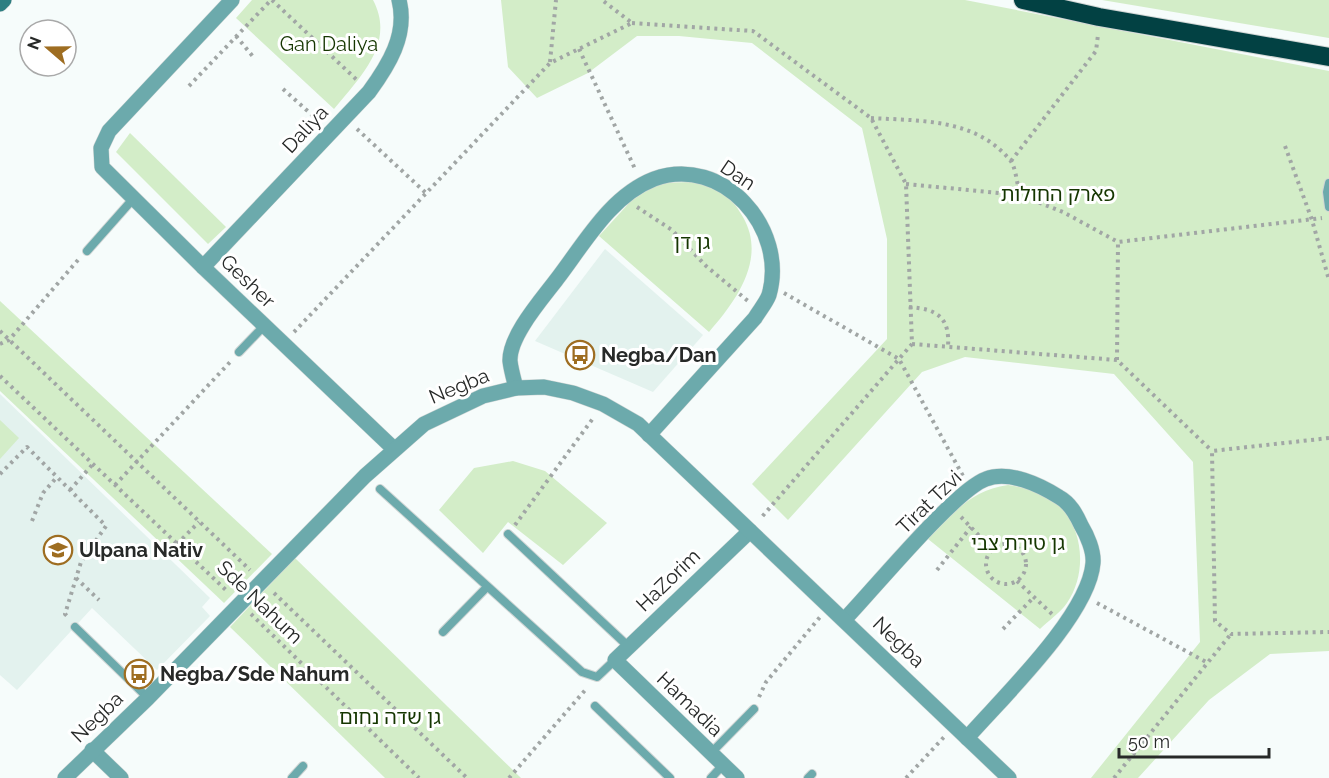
<svg xmlns="http://www.w3.org/2000/svg" width="1329" height="778" font-family="Raleway,'Noto Sans Hebrew',sans-serif">
	<style>
		.built { fill: #e3f2ee }
		.green { fill: #d3edc8 }
		.lines { fill: none; stroke-linecap: round; stroke-linejoin: round }
		.service-casing { stroke: #d1d6d5; stroke-width: 10 }
		.minor-casing { stroke: #d1d6d5; stroke-width: 16 }
		.tertiary-casing { stroke: #d1d6d5; stroke-width: 16 }
		.secondary-casing { stroke: #d1d6d5; stroke-width: 16 }
		.motorway-casing { stroke: #d1d6d5; stroke-width: 20 }
		.path { stroke: #a1a6a5; stroke-width: 4; stroke-dasharray: 3 4.5; stroke-linecap: butt }
		.service { stroke: #6caaac; stroke-width: 8 }
		.minor { stroke: #6caaac; stroke-width: 15 }
		.tertiary { stroke: #6caaac; stroke-width: 15 }
		.secondary { stroke: #2d7f82; stroke-width: 15 }
		.motorway { stroke: #024143; stroke-width: 18 }
		.labels { text-anchor: middle; dominant-baseline: central; stroke-width: 6; stroke-linejoin: round; paint-order: stroke }
		.park-label { font-size: 20px; fill: #153600; stroke: #fff }
		.street-label { font-size: 20px; fill: #272928; stroke: #fff }
		.poi-label { font-size: 20px; font-weight: bold; fill: #272928; stroke: #fff; text-anchor: start }
	</style>
	<rect width="100%" height="100%" fill="#f6fcfb"/>
	<g class="built">
		<path d="M605,249l98,86 -50,57 -118,-51z"/>
		<path d="M0,394l210,204 -8,9 8,9 -53,54 -65,-62 -75,82 -17,-15z"/>
	</g>
	<g class="green">
		<path d="M252,0h121c23,43 -13,77 -39,109l-98,-91z"/>
		<path d="M501,0h464l364,71v580l-59,3 -61,46 -71,78h-47l109,-136 -7,-180 -79,-88 -149,-17 -43,15 -134,148 -36,-36 135,-145v-100l-25,-111 -110,-85 -73,-7h-42l-49,37 -51,25 -29,-31z"/>
		<path d="M1102,0h227v38z"/>
		<path d="M130,133l96,94 -18,17 -92,-92z"/>
		<path d="M691,182c8,2 19,4 27,8 11,6 18,15 25,27 24,42 -7,84 -34,115l-110,-96 32,-35 27,-18z"/>
		<path d="M0,301l272,253 -48,49 -224,-212z"/>
		<path d="M0,420l19,18 -19,21z"/>
		<path d="M513,461l32,10 62,52 -44,42 -55,-43 -25,31 -44,-43 35,-42z"/>
		<path d="M1008,485c17,3 37,6 51,20 25,25 28,69 8,98 -7,10 -19,18 -27,26l-112,-90c25,-25 42,-49 80,-54z"/>
		<path d="M295,558l226,220h-136l-155,-151z"/>
	</g>
	<g class="lines">
		<g class="service-casing">
			<g id="service">
				<path d="M1329,183l-2,9 2,15"/>
				<path d="M87,251l46,-52"/>
				<path d="M239,352l25,-26"/>
				<path d="M380,489l202,183 15,5 18,-17"/>
				<path d="M508,534l121,113"/>
				<path d="M75,627l73,71"/>
				<path d="M443,632l44,-45"/>
				<path d="M595,706l75,72"/>
				<path d="M711,753l43,-44"/>
				<path d="M292,778l11,-12"/>
				<path d="M711,778l12,-13"/>
				<path d="M808,778l4,-4"/>
			</g>
		</g>
		<g class="minor-casing">
			<g id="minor">
				<path d="M232,0l-123,131 -8,17 1,19 101,100 191,182"/>
				<path d="M203,267l166,-175c19,-26 39,-57 30,-92"/>
				<path d="M516,388c-2,-8 -5,-18 -6,-27 -1,-25 32,-62 47,-82 27,-35 53,-83 97,-100 69,-25 134,50 115,116 -3,8 -10,16 -14,23l-106,117"/>
				<path d="M845,619c28,-29 110,-129 141,-140 23,-9 54,6 73,18 11,6 17,17 22,28 6,10 13,26 12,38 -4,52 -91,135 -126,175"/>
				<path d="M92,750l29,28"/>
				<path d="M737,778l-122,-118 135,-129"/>
			</g>
		</g>
		<g class="tertiary-casing">
			<path id="tertiary" d="M65,778l83,-80 217,-222 59,-52 59,-28 33,-8 28,-1 29,6 30,11 35,20 371,354"/>
		</g>
		<g class="secondary-casing">
			<path id="secondary" d="M0,4l4,-4"/>
		</g>
		<g class="motorway-casing">
			<path id="motorway" d="M1023,0l76,17 230,40"/>
		</g>
		<g class="path">
			<path d="M272,0l86,81"/>
			<path d="M632,23l121,8 118,87 35,66 6,160 -152,175"/>
			<path d="M236,36l19,23"/>
			<path d="M579,49l57,122"/>
			<path d="M550,62l6,-62"/>
			<path d="M189,86l82,-86"/>
			<path d="M283,89l37,33"/>
			<path d="M871,118c49,3 104,0 139,42 6,7 7,25 10,35"/>
			<path d="M357,129l70,65"/>
			<path d="M1285,146l27,74 17,60"/>
			<path d="M1011,161l85,-110 2,-16"/>
			<path d="M906,184l114,11 43,17 55,30 204,-24"/>
			<path d="M637,207l35,23 34,36 42,35"/>
			<path d="M784,293l115,66 64,117"/>
			<path d="M909,307c28,2 41,10 39,40"/>
			<path d="M0,331l250,239"/>
			<path d="M294,332l256,-269 82,-40 -30,-23"/>
			<path d="M0,344l9,-4 69,-80"/>
			<path d="M912,344l205,16 95,91"/>
			<path d="M1117,360l1,-118"/>
			<path d="M0,376l228,216"/>
			<path d="M1329,438l-117,13 3,170 16,13 98,-2"/>
			<path d="M0,474l27,-27 79,79 -25,36 -16,52 2,2"/>
			<path d="M115,485l116,-124"/>
			<path d="M70,490l23,-26"/>
			<path d="M961,517l31,32"/>
			<path d="M32,521l11,-28 14,-16"/>
			<path d="M515,525l79,-108"/>
			<circle cx="1006" cy="564" r="20"/>
			<path d="M177,544l22,-22"/>
			<path d="M937,570l34,-43"/>
			<path d="M76,578l23,22"/>
			<path d="M1017,581l35,33"/>
			<path d="M274,593l193,185"/>
			<path d="M1097,603l111,60"/>
			<path d="M251,614l168,164"/>
			<path d="M1003,629l31,-32"/>
			<path d="M759,697l7,-15 54,-65"/>
			<path d="M509,778l78,-90"/>
			<path d="M906,778l38,-41"/>
			<path d="M1114,778l117,-144"/>
		</g>
		<use href="#service" class="service"/>
		<use href="#minor" class="minor"/>
		<use href="#tertiary" class="tertiary"/>
		<use href="#secondary" class="secondary"/>
		<use href="#motorway" class="motorway"/>
	</g>
	<defs>
		<g id="bus-ring" transform="scale(1.5)"><circle r="9.5" fill="#fff" stroke="#9e6d21" stroke-width="1.5"/><path d="M-5-6H5V4H4V6H2V4H-2V6H-4V4H-5ZM-3.5-4V0h7V-4ZM-3.5 1.2v1.5H-2V1.2ZM2 1.2v1.5H3.5V1.2Z" fill="#9e6d21"/></g>
		<g id="school-ring" transform="scale(1.5)"><circle r="9.5" fill="#fff" stroke="#9e6d21" stroke-width="1.5"/><path d="M0-5L7-2L0 1L-7-2ZM-4 1L0 2.5L4 1V4Q0 6-4 4Z" fill="#9e6d21"/></g>
	</defs>
	<g fill-rule="evenodd">
		<use href="#bus-ring" x="580" y="355"/>
		<use href="#school-ring" x="58" y="550"/>
		<use href="#bus-ring" x="139" y="674"/>
	</g>
	<g class="labels">
		<g class="park-label">
			<text x="329" y="44">Gan Daliya</text>
			<text x="1058" y="194">פארק החולות</text>
			<text x="692" y="242">גן דן</text>
			<text x="1018" y="543">גן טירת צבי</text>
			<text x="390" y="717">גן שדה נחום</text>
		</g>
		<g class="street-label">
			<text transform="translate(305 129) rotate(-47)">Daliya</text>
			<text transform="translate(738 175) rotate(34)">Dan</text>
			<text transform="translate(248 281) rotate(44)">Gesher</text>
			<text transform="translate(459 386) rotate(-22)">Negba</text>
			<text transform="translate(929 502) rotate(-44)">Tirat Tzvi</text>
			<text transform="translate(668 580) rotate(-44)">HaZorim</text>
			<text transform="translate(260 602) rotate(44)">Sde Nahum</text>
			<text transform="translate(899 642) rotate(44)">Negba</text>
			<text transform="translate(690 704) rotate(44)">Hamadia</text>
			<text transform="translate(97 717) rotate(-44)">Negba</text>
		</g>
		<g class="poi-label">
			<text x="601" y="355">Negba/Dan</text>
			<text x="79" y="550">Ulpana Nativ</text>
			<text x="160" y="674">Negba/Sde Nahum</text>
		</g>
	</g>
	<g transform="translate(48 48) rotate(290)"><circle r="28" fill="#ffffff" stroke="#a9a9a9" stroke-width="1.5"/>
	<path d="M0-4.5L10 22L0 15L-10 22Z" fill="#9e6d21"/>
	<text y="-9" font-size="16" font-weight="bold" text-anchor="middle" fill="#272928">N</text>
	</g>
	<path d="M1119 748v9h150v-9" fill="none" stroke="#272928" stroke-width="3"/>
	<text x="1128" y="748" font-size="18" fill="#272928" stroke="#ffffff" stroke-width="4.5" paint-order="stroke">50 m</text>
</svg>
